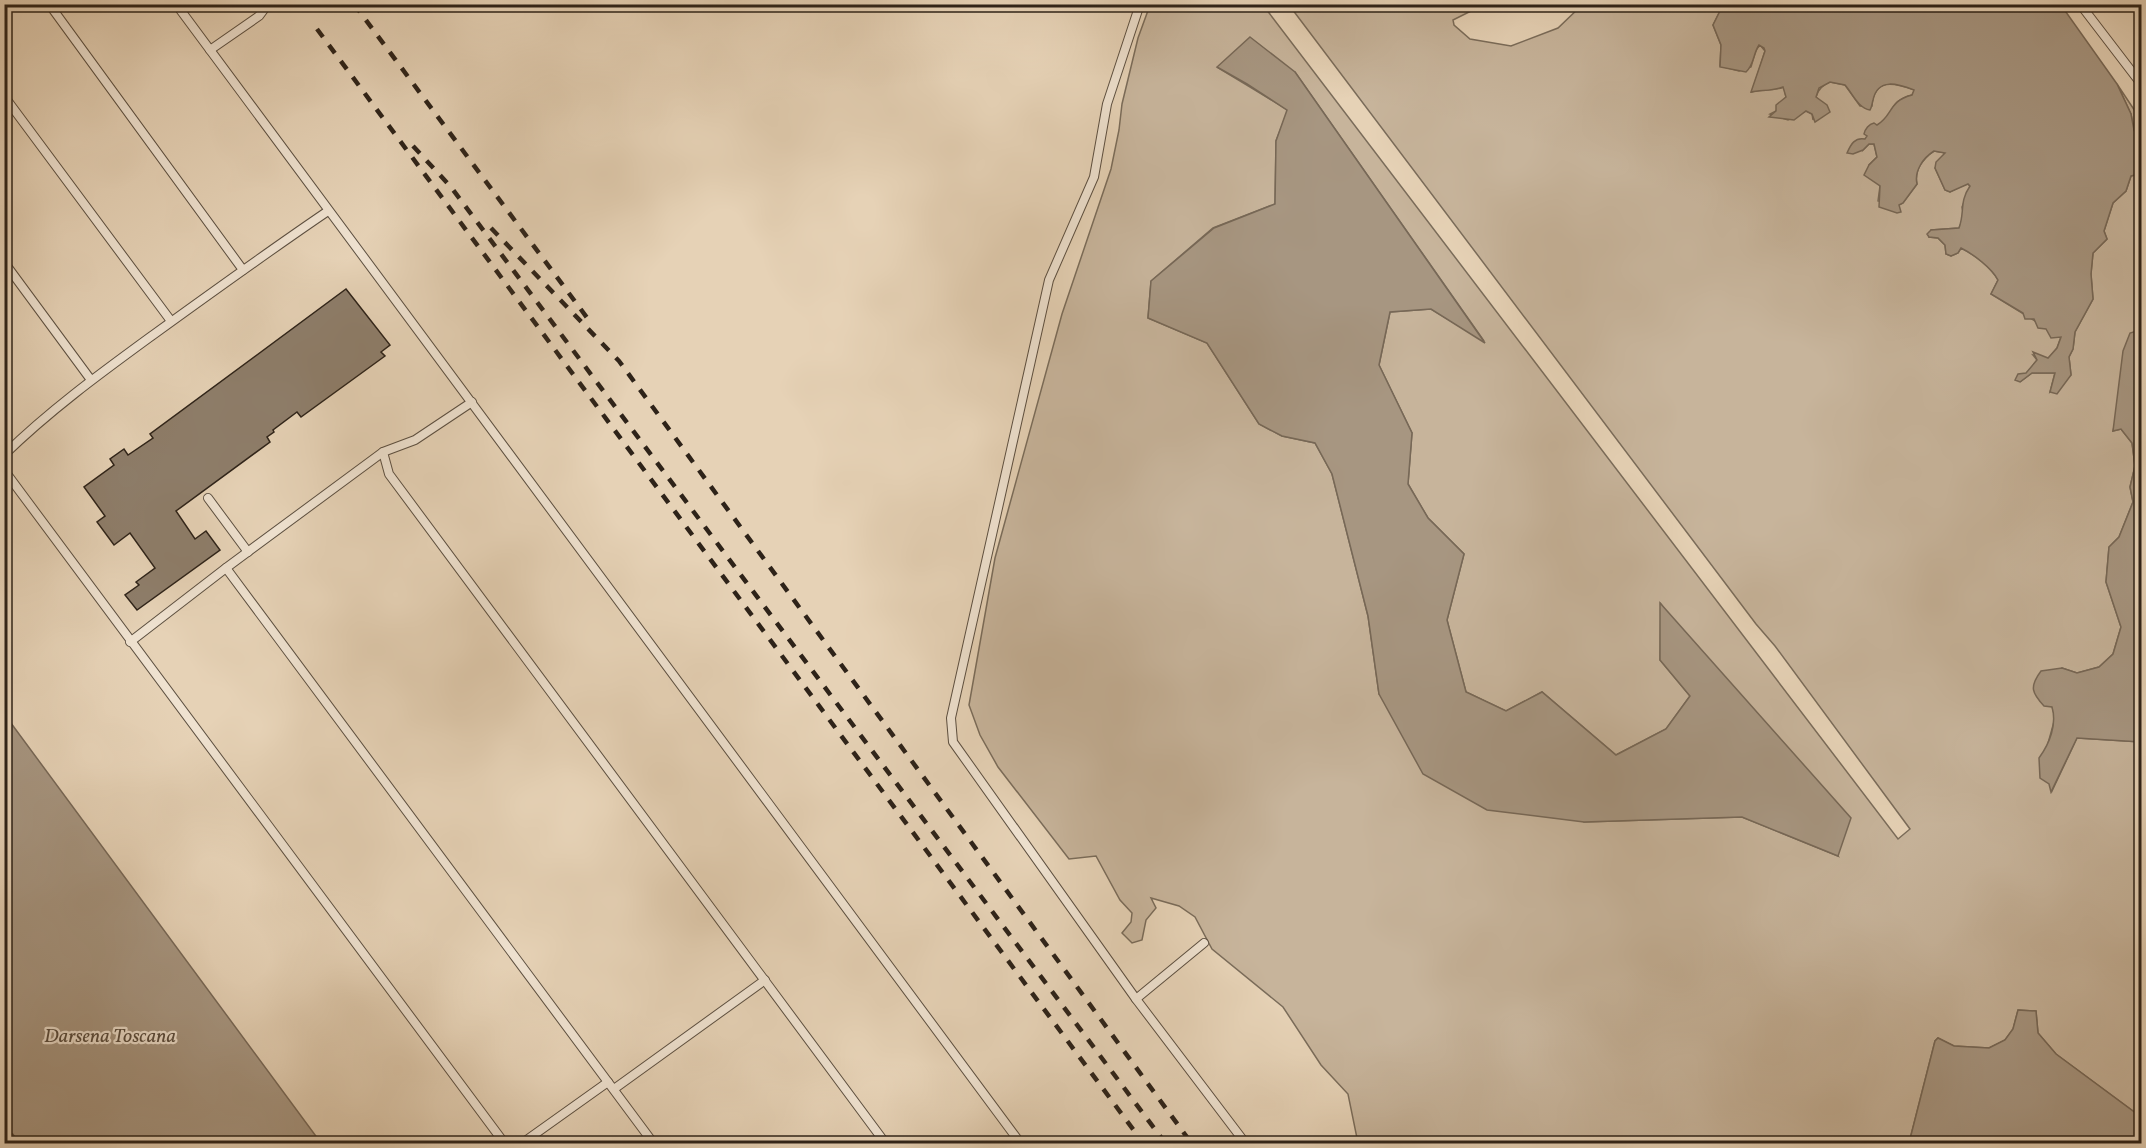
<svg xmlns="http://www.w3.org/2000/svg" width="2146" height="1148" font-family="Vollkorn,serif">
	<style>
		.green { fill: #c7b49b; stroke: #7a6c5a; stroke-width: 1.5; fill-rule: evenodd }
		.water { fill: #a79681; stroke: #776857; stroke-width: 1.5 }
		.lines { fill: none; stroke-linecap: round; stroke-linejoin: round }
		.ferry { stroke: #584b3d; stroke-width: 1.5; stroke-dasharray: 8 6; stroke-linecap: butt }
		.building { fill: #8e7e6b; stroke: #2e2319; stroke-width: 1.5 }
		.lane-casing { stroke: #5c4f40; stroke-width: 10 }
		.lane { stroke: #efe2d0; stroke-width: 8 }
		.rail { stroke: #2e2319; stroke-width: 4.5; stroke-dasharray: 10 10; stroke-linecap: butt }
		.labels { text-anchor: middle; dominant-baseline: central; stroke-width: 4.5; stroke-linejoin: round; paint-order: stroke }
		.water-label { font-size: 20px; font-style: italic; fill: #584b3d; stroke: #efe2d0 }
	</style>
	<rect width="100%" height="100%" fill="#e6d2b6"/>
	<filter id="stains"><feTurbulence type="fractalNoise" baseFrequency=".00333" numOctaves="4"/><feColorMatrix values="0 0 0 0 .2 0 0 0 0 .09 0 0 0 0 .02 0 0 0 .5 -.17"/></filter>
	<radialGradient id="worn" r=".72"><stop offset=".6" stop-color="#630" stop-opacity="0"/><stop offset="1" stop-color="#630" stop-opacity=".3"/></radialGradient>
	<g class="green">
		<path d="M1150,5h113l635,834 12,-10 -135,-183 -19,-22 -467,-619h194l-30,15 1,5 16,14 41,7 47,-18 24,-23h141l-10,20 8,20 -1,21 19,5 12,-4 5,-17 4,-5 5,6 -13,41c11,-3 22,-1 32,-5l2,10 -10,14 -6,3 18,6 18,-9 6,3 1,6 6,-19 -3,-4c2,-8 6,-12 14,-15l15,3 15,21h12c2,-29 23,-23 43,-16l-3,5c-19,5 -17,12 -27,25 -4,4 -4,2 -8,6 -8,6 -12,14 -14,24l6,-6h5l3,13 -8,8 11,21 -2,15 21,4 4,-2 14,-19c-3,-13 6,-26 17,-33l12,2 -11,15 10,22 5,2 18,-9 2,4 -8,20 2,9 -5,12 -28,2 -2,7 9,1 7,7 1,9 5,2 7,-3 3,-5c13,6 30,20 37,32l-7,14 70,43 -4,11 -9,11 -15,-4 4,5 -17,22 12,-9h23l-5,19 21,-17 -2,-18 4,-8 2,-17 18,-33 -2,-25 2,-21 14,-14 -3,-8 9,-28 13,-12 5,-15 9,-3 1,-9v154l-28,113 8,-2 11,14 3,23 -5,21 3,15 -14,35 -10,10 -3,35 15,45 -8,27 -14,13 -22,6 -15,-5 -10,38 3,12 -8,29 5,44 25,-53 64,4v375l-85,-63 -18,-21 -2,-22 -18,-1 -5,19 -8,11 -16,8 -35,-2 -16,-8 -3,3 -26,102h-551l-10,-49 -27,-29 -38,-58 -71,-58 -17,-32 -16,-11 -28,-8 5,10 -10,12 -4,20 -10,3 -10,-10 9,-11 1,-9 -12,-13 -24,-44 -27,3 -71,-92 -18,-32 -11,-30 26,-147 67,-244 49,-145 8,-39 3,-26 16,-66zM1217,67l78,5 189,269 -53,-32 -41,3 -11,53 33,68 -4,51 20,34 36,36 -17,66 19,72 40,19 36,-19 74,63 50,-26 24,-33 -30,-36 1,-56 177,252 -96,-39 -158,5 -205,-128 -11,-78 -36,-142 -17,-31 -33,-7 -23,-12 -52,-81 -59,-25 3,-37 62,-53 62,-24 1,-63 12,-31z"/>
		<path d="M2117,84l24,36v26l-7,-16 -3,-16z"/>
	</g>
	<g class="water">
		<path d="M1723,5h338l56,79 14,30 3,16 7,16 -1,28 -9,2 -5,15 -13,12 -9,28 3,8 -14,14 -2,21 2,25 -18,33 -2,17 -4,8 2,18 -14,19 -7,-2 5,-19h-23l-12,9 -5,-2 3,-6 8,-1 11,-13 -4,-8 15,6 9,-10 4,-11 -10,1 -5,-9 -8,-1 -4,-9h-9l-2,-6 -32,-19 7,-14c-6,-12 -25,-26 -37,-32l-3,5 -7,3 -5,-2 -1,-9 -7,-7 -9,-1 -2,-3 4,-4 28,-2c6,-16 0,-26 11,-42l-2,-2 -18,8 -5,-2 -10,-22 1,-6 9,-9 -11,-2c-11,7 -20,20 -17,33l-14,19 -4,2 2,7 -4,1 -18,-6 1,-21 -16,-11 5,-10 8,-8 -3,-13h-5l-6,6 -10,4 -6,-1c4,-9 8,-16 18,-14l2,-3 -3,-2c1,-5 5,-10 10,-11l3,2c16,-9 11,-24 35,-30l2,-5c-16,-6 -36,-13 -41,10 -1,3 -1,7 -3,10 -12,-2 -17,-16 -25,-25l-15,-3 -11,6 -3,9 11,8 3,7 -15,10 -3,-8 -6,-3 -12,9 -25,-3 7,-6v-6l10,-8 -3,-10c-10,4 -21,3 -32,5l14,-41 -1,-3 -5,-3c-6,9 -5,20 -13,27l-26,-5 1,-22 -8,-20z"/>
		<path d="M1250,37l45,35 190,271 -54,-34 -41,3 -11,53 33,68 -4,51 20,34 36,36 -17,66 19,72 40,19 36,-19 74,63 50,-26 24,-33 -30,-36v-57l191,215 -13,38 -96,-39 -158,5 -97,-12 -64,-36 -44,-80 -11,-78 -36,-142 -17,-31 -33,-7 -23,-12 -52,-81 -59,-25 3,-37 63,-53 61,-24 1,-63 11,-31 -40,-26 -30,-17z"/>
		<path d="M2141,318v424l-64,-4 -26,54 -2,-8 -9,-6 -1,-20c11,-15 18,-34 13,-51l-8,-1c-12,-13 -15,-19 -3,-35l21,-3 15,5 22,-6 14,-13 8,-27 -15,-45 3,-35 10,-10 14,-35 -3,-15 5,-21 -3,-23 -11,-14 -8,2 10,-80 7,-18 7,-2z"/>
		<path d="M5,715l316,428h-316z"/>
		<path d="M2018,1010l18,1 2,22 18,21 85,63v26h-232l26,-102 3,-3 16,8 35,2 16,-8 8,-11z"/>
	</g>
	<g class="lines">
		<path class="ferry" d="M4,1122l16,22"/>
	</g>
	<path class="building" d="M346,289l44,56 -9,7 4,4 -84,61 -4,-5 -24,18 1,2 -7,5 3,5 -94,69 19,28 11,-8 14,19 -83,60 -12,-15 14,-10 -3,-3 19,-14 -25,-35 -16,12 -17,-23 8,-6 -21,-29 30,-22 -4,-6 14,-10 4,6 25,-17 -3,-4z"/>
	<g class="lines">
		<g class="lane-casing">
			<g id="lane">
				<path d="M49,4l194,266"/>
				<path d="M176,4l845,1140"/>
				<path d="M1140,4l-33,100 -13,73 -45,103 -98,438 2,24 183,257 110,145"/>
				<path d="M2080,4l62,81"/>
				<path d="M210,50l49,-34 9,-12"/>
				<path d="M4,96l167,225"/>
				<path d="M4,262l87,118"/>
				<path d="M383,452l6,22 497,670"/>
				<path d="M4,455c46,-45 97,-82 149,-120 58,-42 116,-84 175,-124"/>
				<path d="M4,470l501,674"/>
				<path d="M208,498l40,54"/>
				<path d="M226,568l428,576"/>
				<path d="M130,642l96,-74 157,-116 32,-12 57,-38"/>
				<path d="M1136,999l68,-56"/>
				<path d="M614,1089l151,-109"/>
				<path d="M521,1144l87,-62"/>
			</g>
		</g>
		<use href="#lane" class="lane"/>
		<g class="rail">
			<path d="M354,4l237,319"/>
			<path d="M317,29l827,1115"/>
			<path d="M413,146l38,41 715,957"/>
			<path d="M491,228l128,133 573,783"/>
		</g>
	</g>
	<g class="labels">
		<g class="water-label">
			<text x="110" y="1037">Darsena Toscana</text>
		</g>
	</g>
	<rect width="2146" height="1148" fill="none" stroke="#e6d2b6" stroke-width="24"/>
	<rect x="6" y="6" width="2134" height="1136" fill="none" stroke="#2e2319" stroke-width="3"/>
	<rect x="12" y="12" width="2122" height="1124" fill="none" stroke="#2e2319" stroke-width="1.5"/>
	<rect width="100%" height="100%" filter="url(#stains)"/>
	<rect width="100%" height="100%" fill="url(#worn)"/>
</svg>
